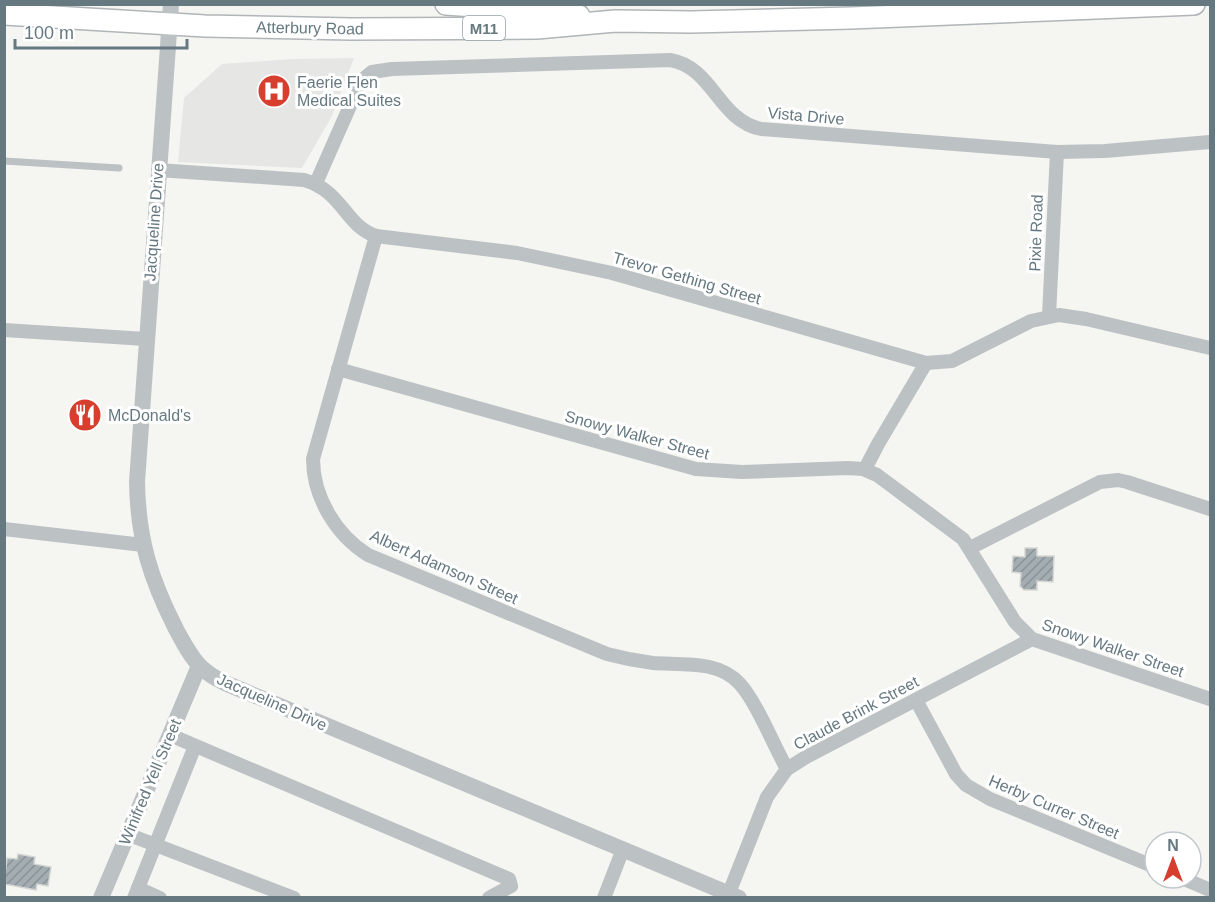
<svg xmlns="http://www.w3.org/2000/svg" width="1215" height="902" font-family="Arial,sans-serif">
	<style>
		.built { fill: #e6e6e5 }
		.building { fill: url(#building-hatch); stroke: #d6d6d4; stroke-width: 1.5 }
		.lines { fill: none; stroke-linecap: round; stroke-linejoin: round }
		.primary-casing { stroke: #b0b5b8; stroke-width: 24 }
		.service { stroke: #bcc1c3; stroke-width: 7 }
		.minor { stroke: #bcc1c3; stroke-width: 14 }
		.tertiary { stroke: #bcc1c3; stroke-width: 16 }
		.primary { stroke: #fff; stroke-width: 21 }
		.labels { text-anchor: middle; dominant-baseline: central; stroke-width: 6; stroke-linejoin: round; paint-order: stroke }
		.shield { fill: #fff; stroke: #94a1a7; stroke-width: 1.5 }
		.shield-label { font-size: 15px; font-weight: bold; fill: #667981 }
		.street-label { font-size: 16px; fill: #667981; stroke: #fff }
		.poi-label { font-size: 16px; fill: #667981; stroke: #fff; text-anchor: start }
	</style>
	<defs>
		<pattern id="building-hatch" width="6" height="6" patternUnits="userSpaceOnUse" patternTransform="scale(1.5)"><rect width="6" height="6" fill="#a4adb1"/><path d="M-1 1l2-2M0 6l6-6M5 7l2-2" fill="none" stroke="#899295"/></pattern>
	</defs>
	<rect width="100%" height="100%" fill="#f5f5f2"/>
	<path class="built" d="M354,58l-22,58 -30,52 -124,-6 6,-64 38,-34 70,-5z"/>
	<g class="building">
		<path d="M1025,548h12v8h17l-1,26 -16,-1v9h-13l-4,-4 1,-13 -9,-1 1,-16 12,1z"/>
		<path d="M18,854l17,3 -1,7 17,3 -3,19 -11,-2 -1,6 -32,-6 3,-26 10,1z"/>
	</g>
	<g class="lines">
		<g class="primary-casing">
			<g id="primary">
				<path d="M446,4l85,6 48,6"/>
				<path d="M4,14l201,12 146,3 186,-1 78,-7 76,1 160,-4 343,-14"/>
			</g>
		</g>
		<path class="service" d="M4,161l115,7"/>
		<g class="minor">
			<path d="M158,170l146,10c39,11 41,46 72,56l141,17 95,20 314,90 26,-2 79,-40 28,-6 27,4 124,29"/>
			<path d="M316,183l45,-102 11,-9 20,-3 278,-9c43,7 48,60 91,69l296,23 48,-1 105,-9"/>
			<path d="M376,236l-63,223c0,38 23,76 55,96l239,99c15,4 30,7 46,9 29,2 66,-3 87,21 17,19 34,62 47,85"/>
			<path d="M1049,316l8,-164"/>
			<path d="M4,330l142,9"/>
			<path d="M338,369l358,100 46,3 106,-4 15,1 14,6 86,64 52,83 17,17 178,60"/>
			<path d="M865,469l13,-25 48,-81"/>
			<path d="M4,529l139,16"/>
			<path d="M970,548l130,-66 18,-2 9,2 83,27"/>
			<path d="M916,700l40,74 10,11 24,14 165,68"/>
			<path d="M170,735l339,144 2,7 -22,12"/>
			<path d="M127,834l167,64"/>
			<path d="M1182,878l28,12"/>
			<path d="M138,888l22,10"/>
			<path d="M729,893l38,-96 20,-28 19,-12 226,-118"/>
			<path d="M134,898l61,-152"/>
			<path d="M604,898l19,-49"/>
		</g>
		<g class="tertiary">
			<path d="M171,4l-34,478c1,57 13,96 39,147 7,13 15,29 26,39 6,6 15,11 23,15l514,215"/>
			<path d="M101,898l98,-232"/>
		</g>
		<use href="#primary" class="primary"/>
	</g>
	<defs>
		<g id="hospital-disc" transform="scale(1.725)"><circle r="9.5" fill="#d83e2e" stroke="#fff"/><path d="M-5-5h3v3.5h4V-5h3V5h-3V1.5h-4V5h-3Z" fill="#fff"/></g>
		<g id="restaurant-disc" transform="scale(1.725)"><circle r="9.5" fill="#d83e2e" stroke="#fff"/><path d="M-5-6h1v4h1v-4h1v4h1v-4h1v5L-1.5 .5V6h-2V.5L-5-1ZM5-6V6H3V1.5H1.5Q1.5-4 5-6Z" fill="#fff"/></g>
	</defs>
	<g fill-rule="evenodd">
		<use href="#hospital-disc" x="274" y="91"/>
		<use href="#restaurant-disc" x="85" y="415"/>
	</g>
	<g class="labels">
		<rect class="shield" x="463" y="16" width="42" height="24" rx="4.5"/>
		<g class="shield-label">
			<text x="484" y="28">M11</text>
		</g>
		<g class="street-label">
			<text transform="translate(310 28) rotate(1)">Atterbury Road</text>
			<text transform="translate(806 116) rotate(5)">Vista Drive</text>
			<text transform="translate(154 222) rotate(-86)">Jacqueline Drive</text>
			<text transform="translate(1036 233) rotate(-88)">Pixie Road</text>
			<text transform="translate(687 278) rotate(16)">Trevor Gething Street</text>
			<text transform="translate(637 435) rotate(15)">Snowy Walker Street</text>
			<text transform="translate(444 567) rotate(24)">Albert Adamson Street</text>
			<text transform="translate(1113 648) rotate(19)">Snowy Walker Street</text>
			<text transform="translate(272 702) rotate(24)">Jacqueline Drive</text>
			<text transform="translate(856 713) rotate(-28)">Claude Brink Street</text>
			<text transform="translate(150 782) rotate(-67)">Winifred Yell Street</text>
			<text transform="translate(1054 807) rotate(23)">Herby Currer Street</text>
		</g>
		<g class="poi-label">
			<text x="297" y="82">Faerie Flen<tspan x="297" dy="18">Medical Suites</tspan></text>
			<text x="108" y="415">McDonald's</text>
		</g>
	</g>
	<rect width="1215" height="902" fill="none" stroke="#667981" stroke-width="12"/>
	<g transform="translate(1173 860)"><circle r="28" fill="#ffffff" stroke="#c2c9cd" stroke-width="1.5"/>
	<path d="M0-4.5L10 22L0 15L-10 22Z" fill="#d83e2e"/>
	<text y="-9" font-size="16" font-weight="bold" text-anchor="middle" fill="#667981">N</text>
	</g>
	<path d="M15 39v9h172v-9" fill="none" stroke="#667981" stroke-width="3"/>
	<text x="24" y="39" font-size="18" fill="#667981" stroke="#ffffff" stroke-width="4.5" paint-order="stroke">100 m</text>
</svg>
